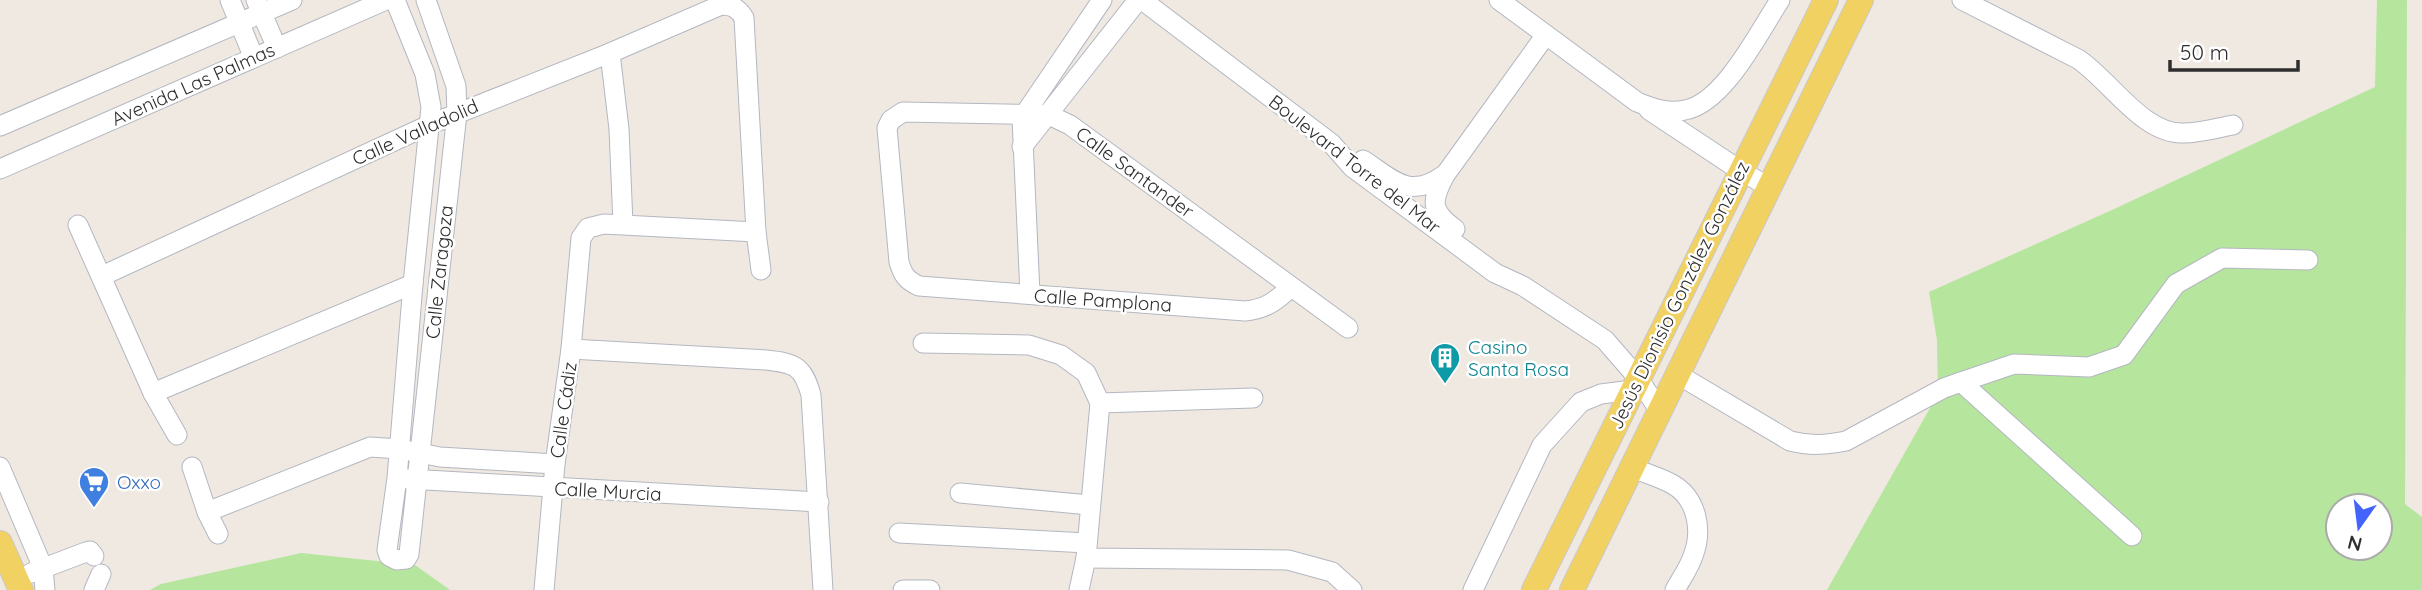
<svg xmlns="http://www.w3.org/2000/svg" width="2422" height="590" font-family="Quicksand,sans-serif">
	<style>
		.green { fill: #b6e59e; fill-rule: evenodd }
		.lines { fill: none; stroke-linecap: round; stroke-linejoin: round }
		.minor-casing { stroke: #b4b7c1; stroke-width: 21 }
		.major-casing { stroke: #c9c9c9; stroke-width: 26 }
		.minor { stroke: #fff; stroke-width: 19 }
		.major { stroke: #f2d163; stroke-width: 24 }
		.labels { text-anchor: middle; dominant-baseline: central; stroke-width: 5; stroke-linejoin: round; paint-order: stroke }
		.street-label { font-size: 19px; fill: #2e2e2e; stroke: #fff }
		.culture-label { font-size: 19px; fill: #0d838f; stroke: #fff; text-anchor: start }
		.shop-label { font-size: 19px; fill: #366cbe; stroke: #fff; text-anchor: start }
	</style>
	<rect width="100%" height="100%" fill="#efe9e1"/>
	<g class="green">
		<path d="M2377,0h30l-2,504 17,13v73h-595l111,-196 -1,-54 -8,-48 183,-82 263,-123zM2338,506h42v42h-42z"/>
		<path d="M301,553l114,12 35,25h-300l11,-6z"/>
	</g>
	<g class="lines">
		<g class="minor-casing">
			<g id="minor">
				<path d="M230,0l24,58"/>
				<path d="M256,0l21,48"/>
				<path d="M395,0l30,74 6,33 -18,177 -16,194 -10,72 2,6 8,4 9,-1 3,-5 48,-441 -1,-27 -30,-86"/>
				<path d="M1142,0l189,143 21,24 143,106 28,13 82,54 33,38 21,32"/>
				<path d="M1499,0l138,102c15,6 31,12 48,8 39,-7 74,-78 95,-110"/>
				<path d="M1962,0l116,59c32,21 65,76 106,74 16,0 33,-5 49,-8"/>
				<path d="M610,53l9,76 4,95"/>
				<path d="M1649,110l92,61 28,16"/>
				<path d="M0,126l292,-126"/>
				<path d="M1022,147l116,-147"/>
				<path d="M1363,160c31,20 46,40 81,15"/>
				<path d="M0,169l386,-169"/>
				<path d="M78,225l75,168 24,42"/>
				<path d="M1455,229c-25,-18 -24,-28 -10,-54l100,-139"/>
				<path d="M102,276l329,-152 179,-71 111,-48c11,0 17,3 23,13l12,214 5,38"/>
				<path d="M1291,287c-15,14 -25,22 -46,24l-326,-25c-13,-6 -16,-11 -20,-24l-12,-134 4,-8 12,-8 146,3 21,10 278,203"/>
				<path d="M1030,294l-8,-176 80,-118"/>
				<path d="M923,343l106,2 32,10 25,18 14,30 -14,155 202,2 44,12 20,18"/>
				<path d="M571,349l195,11c29,3 37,6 45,35l12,195"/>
				<path d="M1677,374l113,67c20,5 36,4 56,0l98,-53 17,-6 171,154"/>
				<path d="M1961,382l53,-18 75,3 35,-12 52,-71 46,-26 86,2"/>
				<path d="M153,393l260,-109"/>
				<path d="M1100,403l153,-5"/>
				<path d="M0,467l43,101 2,22"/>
				<path d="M192,467l15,45 11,22"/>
				<path d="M1631,467c13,6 28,10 41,17 25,14 31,46 21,72 -4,12 -12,23 -18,34"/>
				<path d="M408,479l411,23"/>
				<path d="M960,493l130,12"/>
				<path d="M207,512l163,-65 30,2 40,8 115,7"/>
				<path d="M899,533l188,10"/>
				<path d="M31,573l55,-21 4,-1 4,5"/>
				<path d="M94,590l7,-16"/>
				<path d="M544,590l11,-126 16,-115 10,-111 7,-10 16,-4 152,8"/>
				<path d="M903,590h27"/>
				<path d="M1079,590l7,-32"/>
				<path d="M1473,590l69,-145 39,-43 20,-8 31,-4"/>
			</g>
		</g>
		<g class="major-casing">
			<g id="major">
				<path d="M0,543l21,47"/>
				<path d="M1534,590l292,-590"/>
				<path d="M1572,590l289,-590"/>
			</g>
		</g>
		<use href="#minor" class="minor"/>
		<use href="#major" class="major"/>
	</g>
	<defs>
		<g id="building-pin" transform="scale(1.575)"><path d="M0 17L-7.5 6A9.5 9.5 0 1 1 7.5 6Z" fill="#0f9aa8" stroke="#fff"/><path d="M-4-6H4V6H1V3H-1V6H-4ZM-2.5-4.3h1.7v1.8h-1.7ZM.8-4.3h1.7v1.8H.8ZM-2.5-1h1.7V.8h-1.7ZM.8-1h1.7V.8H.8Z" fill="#fff"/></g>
		<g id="supermarket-pin" transform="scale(1.575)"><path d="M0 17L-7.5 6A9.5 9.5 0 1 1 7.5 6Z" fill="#3f7fe0" stroke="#fff"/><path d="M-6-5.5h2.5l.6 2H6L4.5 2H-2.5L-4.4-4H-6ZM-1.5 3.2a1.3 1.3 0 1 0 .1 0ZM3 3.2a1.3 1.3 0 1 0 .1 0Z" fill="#fff"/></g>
	</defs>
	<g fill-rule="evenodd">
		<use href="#building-pin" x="1445" y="358"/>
		<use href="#supermarket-pin" x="94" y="482"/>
	</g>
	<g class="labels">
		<g class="street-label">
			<text transform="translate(193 84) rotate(-24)">Avenida Las Palmas</text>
			<text transform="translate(415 132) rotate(-24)">Calle Valladolid</text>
			<text transform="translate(1355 164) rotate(38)">Boulevard Torre del Mar</text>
			<text transform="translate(1135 172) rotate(36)">Calle Santander</text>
			<text transform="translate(439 272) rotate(-84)">Calle Zaragoza</text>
			<text transform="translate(1679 295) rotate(-64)">Jesús Dionisio González González</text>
			<text transform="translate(1103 300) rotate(4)">Calle Pamplona</text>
			<text transform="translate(563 410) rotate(-82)">Calle Cádiz</text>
			<text transform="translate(608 491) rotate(3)">Calle Murcia</text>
		</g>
		<g class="culture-label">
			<text x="1468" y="347">Casino<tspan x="1468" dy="22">Santa Rosa</tspan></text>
		</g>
		<g class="shop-label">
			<text x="117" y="482">Oxxo</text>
		</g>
	</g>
	<g transform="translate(2359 527) rotate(194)"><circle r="33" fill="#ffffff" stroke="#ababab" stroke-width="2"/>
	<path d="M0-5L12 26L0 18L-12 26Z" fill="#4264fb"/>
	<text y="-10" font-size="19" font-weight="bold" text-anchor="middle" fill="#2e2e2e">N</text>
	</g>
	<path d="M2170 60v10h128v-10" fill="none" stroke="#2e2e2e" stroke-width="3.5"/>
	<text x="2180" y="60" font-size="21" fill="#2e2e2e" stroke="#ffffff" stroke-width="5" paint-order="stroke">50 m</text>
</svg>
